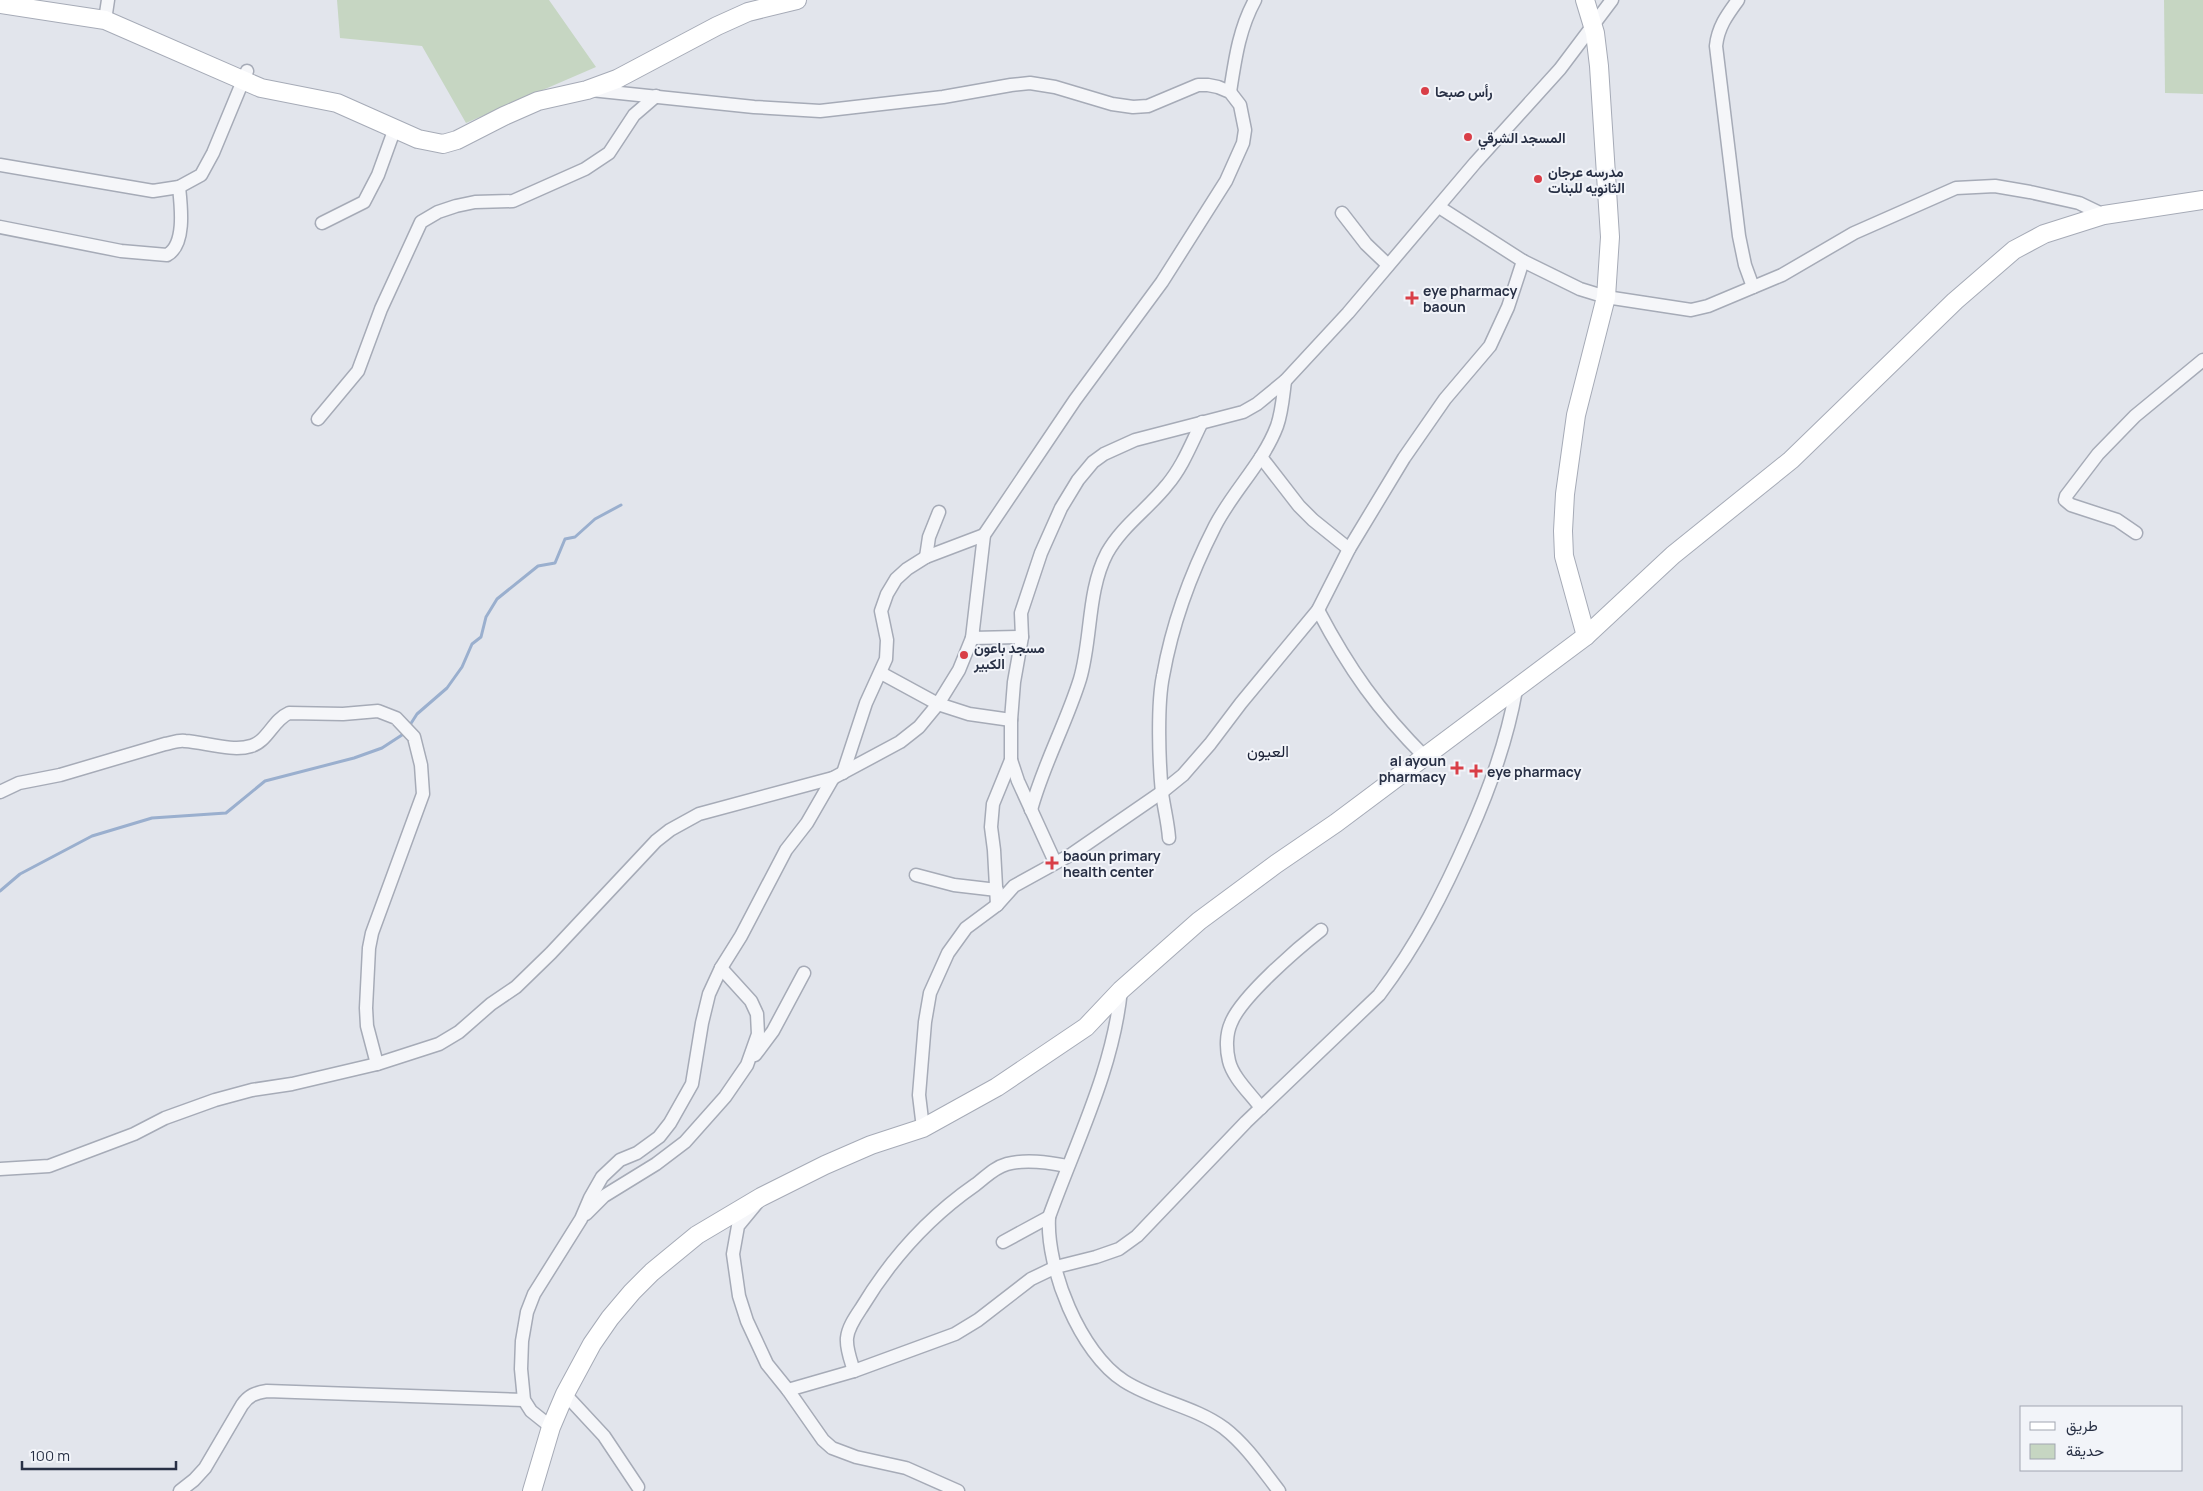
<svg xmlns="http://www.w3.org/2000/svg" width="2203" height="1491" font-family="Manrope,Vazirmatn,sans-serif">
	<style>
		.green { fill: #c6d6c2 }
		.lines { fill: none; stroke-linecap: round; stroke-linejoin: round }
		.stream { stroke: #9aafce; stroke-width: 3 }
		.street-casing { stroke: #a6abb7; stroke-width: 15 }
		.secondary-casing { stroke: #a6abb7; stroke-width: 20 }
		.street { stroke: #f5f6f9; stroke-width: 12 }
		.secondary { stroke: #fff; stroke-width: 18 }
		.poi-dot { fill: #d93e47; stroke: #f2f4f9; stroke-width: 2 }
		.labels { text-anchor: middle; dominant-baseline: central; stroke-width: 4; stroke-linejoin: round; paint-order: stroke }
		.poi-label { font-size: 14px; font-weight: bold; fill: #283045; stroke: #f2f4f9; text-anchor: start }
		.quarter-label { font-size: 16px; fill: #1b2136; stroke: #f2f4f9 }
	</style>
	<rect width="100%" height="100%" fill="#e2e5ec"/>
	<g class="green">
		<path d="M337,0h212l47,67 -130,56 -44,-77 -82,-8z"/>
		<path d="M2164,0h39v94l-38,-1z"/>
	</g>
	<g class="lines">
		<g class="stream">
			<path d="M408,728l9,-14 30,-26 15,-21 10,-23 9,-7 5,-20 11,-18 41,-33 17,-3 10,-24 10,-2 20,-18 26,-14"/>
			<path d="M0,891l20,-17 72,-38 60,-18 74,-5 39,-32 89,-23 28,-10 23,-15"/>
		</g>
		<g class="street-casing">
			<g id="street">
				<path d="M1738,0c-11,15 -20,27 -22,46l23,190 6,29 8,22"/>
				<path d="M105,20l3,-20"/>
				<path d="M591,90l163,17 66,4 123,-14 68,-12 19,-2 25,4 57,17 21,3 15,-1 50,-21h10l10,2 12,5 10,13 5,25 -2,13 -17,38 -64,101 -87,118 -91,135 -12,103 50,-1"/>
				<path d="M1230,92c5,-32 9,-63 25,-92"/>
				<path d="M0,165l153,26 26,-4 22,-12 12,-22 34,-82"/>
				<path d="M1439,207l84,54 57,28 26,8 85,13 17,-4 74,-31 72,-42 102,-45 39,-2 35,6 49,11 25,12"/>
				<path d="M1342,213l24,31 22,21"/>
				<path d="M322,223l42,-21 14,-27 17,-47"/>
				<path d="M0,227l121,24 46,4c19,-10 14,-49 12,-68"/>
				<path d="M318,419l40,-48 23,-62 40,-87 17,-10 18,-6 19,-4 38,-1 72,-32 24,-16 25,-38 22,-19"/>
				<path d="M1261,457l38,49 14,14 36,29"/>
				<path d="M2136,533l-19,-13 -46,-15 -6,-5 1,-4 32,-42 37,-38 68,-56"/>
				<path d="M926,557l3,-20 10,-25"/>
				<path d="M1318,610c31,59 60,100 107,147"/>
				<path d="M881,673l57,31 31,10 42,6"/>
				<path d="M1011,760l7,21 37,81"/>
				<path d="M843,773l23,-70 20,-44 1,-19 -6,-29 6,-17 9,-15 11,-10 19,-12 58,-22"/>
				<path d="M0,792l19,-9 41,-8 105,-31c6,-1 13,-4 20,-3 19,1 47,11 66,5 16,-4 22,-26 38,-33l54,1 35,-3 18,7 18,19 7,28 2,29 -51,139 -3,15 -3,60 1,18 10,38"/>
				<path d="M1031,810c12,-45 35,-86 49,-131 12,-41 7,-88 27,-126 15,-27 41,-44 60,-68 16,-19 24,-41 35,-63"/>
				<path d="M1169,838c-1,-15 -5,-30 -7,-45 -3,-30 -5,-88 1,-117 9,-51 29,-105 52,-150 18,-35 48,-63 62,-100 5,-14 6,-30 8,-45"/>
				<path d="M916,875l38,10 43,5"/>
				<path d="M997,905l-3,-55 -3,-23 2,-23 18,-44v-40l3,-38 8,-45 -1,-24 20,-60 20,-45 17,-28 15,-18 11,-8 31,-14 108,-28 14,-8 28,-23 63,-68 127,-150 85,-94 52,-69"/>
				<path d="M1121,990c-8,80 -45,152 -72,227 -3,51 31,136 75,164 31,20 70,25 100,47 22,17 38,41 55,63"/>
				<path d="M755,1055l18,-24 31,-58"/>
				<path d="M1261,1108c-10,-14 -28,-30 -32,-47 -3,-12 -3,-27 2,-38 10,-26 67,-75 90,-93"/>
				<path d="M923,1128l-4,-33 6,-73 5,-29 18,-40 18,-25 31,-23 17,-19 58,-32 90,-62 21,-17 27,-31 31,-41 77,-93 31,-61 55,-91 41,-59 45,-53 18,-39 15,-46"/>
				<path d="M0,1169l49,-3 85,-32 31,-16 50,-18 37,-10 40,-6 85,-20 62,-20 20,-12 32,-28 25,-17 35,-34 105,-112 14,-11 29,-16 134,-36 67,-36 19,-15 19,-23 21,-34 13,-32"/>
				<path d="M757,1203l-19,23 -5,28 6,42 8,25 20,43 21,26 35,50 9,8 24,9 50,11 52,23"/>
				<path d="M586,1214l18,-18 52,-32 29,-22 40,-45 22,-32 11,-31 -1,-20 -6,-13 -30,-33"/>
				<path d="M1003,1242l46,-25"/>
				<path d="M854,1371c-3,-10 -8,-22 -7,-33 1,-11 9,-22 15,-31 29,-48 67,-90 113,-122 11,-8 18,-17 32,-21 19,-5 40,-2 60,2"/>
				<path d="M788,1390l66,-19 101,-37 23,-14 53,-41 25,-12 40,-10 23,-8 18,-13 109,-114 133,-127c38,-50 65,-103 90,-160 21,-47 38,-94 47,-145"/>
				<path d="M565,1394l39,42 34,51"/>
				<path d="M551,1427l-20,-16 -7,-11 -3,-31 1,-28 5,-29 7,-18 47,-75 9,-21 12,-21 18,-17 17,-7 22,-16 11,-14 22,-39 10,-61 7,-29 12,-26 20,-32 45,-86 21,-27 26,-45"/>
				<path d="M180,1491l14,-11 11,-12 37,-63c7,-10 13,-12 25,-14l257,9"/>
			</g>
		</g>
		<g class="secondary-casing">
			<g id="secondary">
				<path d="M1585,0l10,33 4,33 11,171 -4,60 -30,118 -11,79 -2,37 1,25 22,80"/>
				<path d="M0,4l105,16 156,68 76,15 81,36 25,5 14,-4 47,-24 34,-15 49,-11 30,-11 100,-53 31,-14 49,-12"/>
				<path d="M532,1491l19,-64 14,-33 27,-50 18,-26 22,-26 20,-20 45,-37 64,-38 64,-32 46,-20 52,-17 74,-41 89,-60 35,-37 78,-69 77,-57 60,-41 250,-187 87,-81 118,-95 164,-159 59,-51 30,-16 60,-19 99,-15"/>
			</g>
		</g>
		<use href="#street" class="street"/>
		<use href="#secondary" class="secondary"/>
	</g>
	<g class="poi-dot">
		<circle cx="1425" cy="91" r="5"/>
		<circle cx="1468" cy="137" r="5"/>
		<circle cx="1538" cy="179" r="5"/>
		<path d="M1409.5 290.5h5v5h5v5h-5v5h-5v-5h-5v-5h5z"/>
		<circle cx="964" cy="655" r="5"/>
		<path d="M1454.5 760.5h5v5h5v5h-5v5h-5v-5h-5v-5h5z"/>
		<path d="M1473.5 763.5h5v5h5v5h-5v5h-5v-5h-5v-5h5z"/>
		<path d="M1049.5 855.5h5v5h5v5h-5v5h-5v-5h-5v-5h5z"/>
	</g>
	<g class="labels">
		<g class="poi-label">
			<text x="1435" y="91">رأس صبحا</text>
			<text x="1478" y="137">المسجد الشرقي</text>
			<text x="1548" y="171">مدرسه عرجان<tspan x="1548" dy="16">الثانويه للبنات</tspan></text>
			<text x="1423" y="290">eye pharmacy<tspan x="1423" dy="16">baoun</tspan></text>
			<text x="974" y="647">مسجد باعون<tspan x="974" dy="16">الكبير</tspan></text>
			<text x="1446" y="760" text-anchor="end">al ayoun<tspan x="1446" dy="16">pharmacy</tspan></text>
			<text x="1487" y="771">eye pharmacy</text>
			<text x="1063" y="855">baoun primary<tspan x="1063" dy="16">health center</tspan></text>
		</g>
		<g class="quarter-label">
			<text x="1268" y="751">العيون</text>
		</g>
	</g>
	<rect x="2020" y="1406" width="162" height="65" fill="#f2f4f9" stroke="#a1a6b1"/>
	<rect x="2030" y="1422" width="25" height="8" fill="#ffffff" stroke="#a1a6b1"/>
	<text x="2066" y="1431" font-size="15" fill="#283045">طريق</text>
	<rect x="2030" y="1444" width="25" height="15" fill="#c6d6c2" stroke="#a1a6b1"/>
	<text x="2066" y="1456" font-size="15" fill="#283045">حديقة</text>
	<path d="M22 1461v8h154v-8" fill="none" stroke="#283045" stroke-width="2.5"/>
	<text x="30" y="1461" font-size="15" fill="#283045" stroke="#f2f4f9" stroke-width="4" paint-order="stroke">100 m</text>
</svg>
